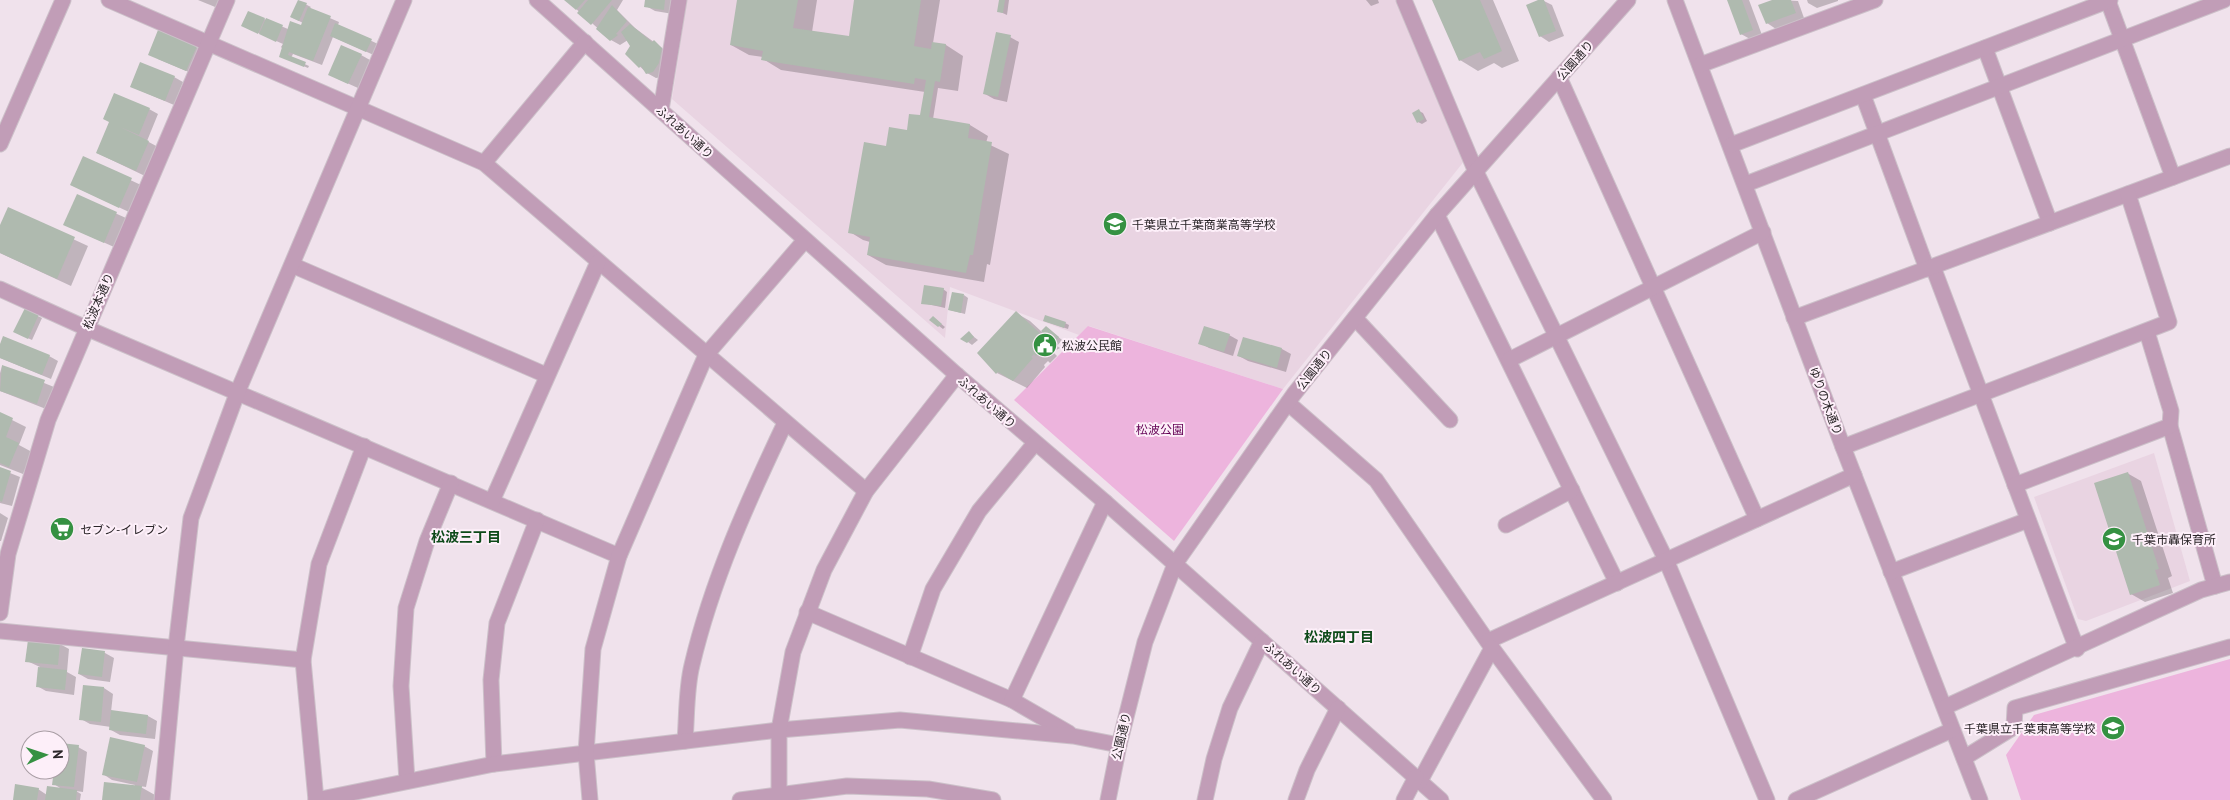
<svg xmlns="http://www.w3.org/2000/svg" width="2230" height="800" font-family="'PT Sans','Noto Sans JP',sans-serif">
	<style>
		.built { fill: #e9d4e2 }
		.green { fill: #edb4dd }
		.shadow { fill: #0003 }
		.building { fill: #afbaaf }
		.lines { fill: none; stroke-linecap: round; stroke-linejoin: round }
		.minor-casing { stroke: #ccc0c9; stroke-width: 17 }
		.minor { stroke: #c19db7; stroke-width: 15 }
		.labels { text-anchor: middle; dominant-baseline: central; stroke-width: 4; stroke-linejoin: round; paint-order: stroke }
		.street-label { font-size: 12px; fill: #2a2528; stroke: #fdeff9 }
		.poi-label { font-size: 12px; fill: #2a2528; stroke: #fdeff9; text-anchor: start }
		.park-label { font-size: 12px; fill: #630054; stroke: #fdeff9 }
		.neighbourhood-label { font-size: 14px; font-weight: bold; fill: #0d4a19; stroke: #fdeff9 }
	</style>
	<rect width="100%" height="100%" fill="#f0e2ec"/>
	<g class="built">
		<path d="M687,0h710l68,160 -182,229 -194,-63 -10,9 -129,-48 -5,51 -273,-239z"/>
		<path d="M2154,453l36,128 -104,40 -8,-2 -44,-122z"/>
	</g>
	<g class="green">
		<path d="M1088,326l195,63 -109,152 -160,-141z"/>
		<path d="M2230,659v141h-209l-15,-45 28,-40z"/>
	</g>
	<g class="shadow">
		<path d="M198,0h26l-4,9z"/>
		<path d="M566,0h57l-6,10 18,18 35,26 -8,23 -6,1 -9,-5 -21,-19 6,-8 -4,-6 -8,5 -9,-5z"/>
		<path d="M647,0h28l-2,14 -18,-3 -9,-5z"/>
		<path d="M738,0h79l-5,32 38,6 6,-38h84l-7,43 13,2 17,11 -5,35 -20,-3 -5,31 37,6 18,11 -2,7 23,11 -19,111 -3,-1 -3,18 -98,-17 -18,-10 2,-13 -7,-2 -13,-8 35,-84 41,-30 -1,-26 -144,-22 -18,-11v-2l-14,-2 -18,-10z"/>
		<path d="M1000,0h9l-2,15 -9,-4z"/>
		<path d="M1366,0h12l1,3 -8,3z"/>
		<path d="M1434,0h59l26,61 -17,7 -8,-5 -16,8 -18,-11z"/>
		<path d="M1542,0l10,5 12,31 -15,6 -9,-6z"/>
		<path d="M1729,0h20l13,35 -12,4 -9,-5z"/>
		<path d="M1776,0l22,1 6,17 -28,11 -9,-6z"/>
		<path d="M1807,0h31v1l-21,7 -9,-5z"/>
		<path d="M299,1l12,6 -2,2 30,13 -1,3 42,20 -4,11 -43,-19 -11,28 -29,-11 -2,4 18,8 -1,2 -24,-10 -1,-9 -2,-2 2,-3 -36,-16 17,-9 24,10 13,-2 2,-4 -12,-6z"/>
		<path d="M1010,37l9,5 -12,60 -13,-3 -9,-5z"/>
		<path d="M196,47l9,5 -9,23 -38,-16z"/>
		<path d="M361,55l9,5 -12,28 -20,-9z"/>
		<path d="M174,77l9,5 -9,23 -42,-18z"/>
		<path d="M149,109l9,5 -11,27 11,6 -13,29 -48,-23 14,-30z"/>
		<path d="M1419,111l4,2 4,8 -5,3 -4,-2z"/>
		<path d="M83,158l58,27 -12,27 -58,-27z"/>
		<path d="M77,196l49,22 -12,29 -49,-22z"/>
		<path d="M8,209l80,37 -17,40 -71,-33v-25z"/>
		<path d="M943,289l4,3 -2,16 -22,-5z"/>
		<path d="M964,295l4,3 -3,16 -15,-4z"/>
		<path d="M25,310l17,8 -10,22 -13,-6z"/>
		<path d="M1016,313l14,8 12,11 4,-5 4,3 12,10 -5,6 3,2 -7,4 4,4 -7,7 -2,-2 -4,4 1,2 -18,21 -30,-15z"/>
		<path d="M933,317l12,10 -2,2 -12,-9z"/>
		<path d="M1044,321l21,2 4,2 -1,4z"/>
		<path d="M969,333l9,7 -6,5 -4,-3z"/>
		<path d="M1229,335l9,5 -5,16 -24,-8 -9,-5z"/>
		<path d="M0,347l49,9 9,5 -7,18 -51,-21z"/>
		<path d="M1282,349l9,5 -5,18 -38,-11 -9,-5z"/>
		<path d="M2,366l52,21 -8,22 -46,-18v-18z"/>
		<path d="M0,414l26,13 -7,18 13,7 -9,22 -23,-9z"/>
		<path d="M0,469l20,8 -8,29 -12,-3z"/>
		<path d="M2127,473l14,8 31,95 -4,2 5,15 -28,9 -14,-8z"/>
		<path d="M0,513l8,5 -7,23h-1z"/>
		<path d="M60,644l9,5 -2,23 9,5 -2,18 -28,-4 -9,-5 3,-19 -13,-6z"/>
		<path d="M83,650l22,3 9,5 -4,24 -22,-3 -9,-5z"/>
		<path d="M84,686l20,2 9,6 -2,18 37,4 9,5 -2,18 -35,-4 -9,-5v-3l-21,-3 -9,-5z"/>
		<path d="M60,745l18,2 9,5 -4,40 -7,-1 5,3 -1,6h-66l24,-11 9,6 16,-5 -9,-6 1,-14h5z"/>
		<path d="M144,746l9,5 -7,36 -7,-1 16,9 -1,5h-51l32,-14v-1l-23,-5 -9,-6z"/>
	</g>
	<g class="building">
		<path d="M298,0l9,3 -8,18 -9,-4z"/>
		<path d="M564,0h21l-9,10z"/>
		<path d="M588,0h24l-21,25 -14,-12z"/>
		<path d="M645,0h20l-1,10 -20,-3z"/>
		<path d="M737,0h61l-5,28 56,8 5,-36h67l-7,46 17,3 1,-7 14,2 -6,38 -5,-1 -6,36 41,7 -2,14 24,4 -19,113h-3l-4,18 -99,-18 3,-18 -22,-4 16,-91 22,4 3,-19 18,3 2,-16 11,1 6,-35 -11,-2 -1,6 -153,-24 2,-9 -33,-6z"/>
		<path d="M999,0h6l-2,13 -6,-1z"/>
		<path d="M1432,0h48l22,51 -18,8 -4,-7 -21,9z"/>
		<path d="M1538,0h6l12,31 -17,6 -13,-32z"/>
		<path d="M1727,0h15l11,30 -13,5z"/>
		<path d="M1772,0h19l5,13 -30,11 -8,-19z"/>
		<path d="M612,5l15,16 -11,13 2,1 -8,6 -14,-12z"/>
		<path d="M308,7l23,9 -18,45 -24,-9 -1,3 18,7 -2,5 -25,-10 11,-36 11,4z"/>
		<path d="M248,11l17,7 -7,16 -17,-8z"/>
		<path d="M266,18l17,7 -7,17 -17,-8z"/>
		<path d="M335,23l37,16 -6,13 -36,-16z"/>
		<path d="M630,24l17,14 5,4 2,-2 8,8 -3,15 -6,9 -7,2 -5,-8 -2,2 -14,-14 5,-8 -9,-14z"/>
		<path d="M158,30l39,16 -11,25 -38,-16z"/>
		<path d="M996,32l15,3 -13,62 -15,-3z"/>
		<path d="M341,45l21,9 -14,30 -20,-9z"/>
		<path d="M140,62l35,14 -10,25 -35,-14z"/>
		<path d="M114,93l36,15 -11,27 -19,-8 29,14 -13,30 -40,-18 13,-31 -6,-3z"/>
		<path d="M1419,109l5,10 -7,4 -5,-10z"/>
		<path d="M83,156l49,22 -13,30 -49,-23z"/>
		<path d="M77,194l40,18 -13,31 -41,-18z"/>
		<path d="M8,207l67,30 -18,42 -57,-26v-28z"/>
		<path d="M924,285l20,3 -3,18 -20,-2z"/>
		<path d="M952,292l12,2 -3,19 -13,-3z"/>
		<path d="M25,308l14,6 -11,25 -15,-7z"/>
		<path d="M1016,311l31,29 -6,4 3,3 -8,9 -2,-2 -3,3 2,1 -20,23 -15,-9 -2,2 -19,-21z"/>
		<path d="M1045,315l21,7 -2,6 -21,-7z"/>
		<path d="M933,316l9,8 -4,3 -9,-7z"/>
		<path d="M1046,326l13,11 -5,6 -13,-12z"/>
		<path d="M1204,326l26,8 -6,18 -26,-8z"/>
		<path d="M969,331l5,6 -7,6 -7,-4z"/>
		<path d="M3,336l47,19 -8,20 -42,-17v-14z"/>
		<path d="M1243,337l39,11 -5,20 -40,-12z"/>
		<path d="M2,365l43,15 -8,24 -37,-13z"/>
		<path d="M0,412l13,6 -7,19 13,6 -10,24 -9,-4z"/>
		<path d="M0,467l11,4 -9,31 -2,-1z"/>
		<path d="M2128,472l31,97 -4,1 5,15 -30,10 -36,-112z"/>
		<path d="M28,640l32,3 -2,22 -33,-3z"/>
		<path d="M82,648l23,3 -3,26 -24,-3z"/>
		<path d="M38,667l29,3 -2,20 -29,-3z"/>
		<path d="M83,685l21,2 -3,35 -22,-2z"/>
		<path d="M111,710l37,5 -2,19 -37,-4z"/>
		<path d="M110,737l35,8 -8,37 -35,-7z"/>
		<path d="M60,743l19,2 -5,42 -22,-2 2,-15h6z"/>
		<path d="M104,782l38,4 -2,14h-38z"/>
		<path d="M15,784l24,4 -2,12h-24z"/>
		<path d="M47,786l30,4 -1,10h-31z"/>
	</g>
	<g class="lines">
		<g class="minor-casing">
			<g id="minor">
				<path d="M109,0l375,163 382,328"/>
				<path d="M537,0l420,375 148,127 336,298"/>
				<path d="M1404,0l72,172 190,388 101,240"/>
				<path d="M1675,0l168,447 137,353"/>
				<path d="M2108,1l65,176"/>
				<path d="M1985,48l65,175"/>
				<path d="M1700,65l175,-65"/>
				<path d="M1559,77l198,442"/>
				<path d="M1863,95l64,174"/>
				<path d="M661,110l18,-110"/>
				<path d="M0,144l63,-144"/>
				<path d="M1731,145l379,-145"/>
				<path d="M484,163l101,-121"/>
				<path d="M1746,184l478,-184"/>
				<path d="M1437,215l180,368"/>
				<path d="M292,265l254,110"/>
				<path d="M1933,267l144,382"/>
				<path d="M0,289l86,39 533,228"/>
				<path d="M1355,318l95,102"/>
				<path d="M1794,318l436,-162"/>
				<path d="M2147,332l24,79 -1,15 45,160"/>
				<path d="M1509,360l254,-128"/>
				<path d="M1288,403l88,77 116,168 112,152"/>
				<path d="M1843,447l326,-125 -41,-128"/>
				<path d="M2015,485l155,-59"/>
				<path d="M492,501l106,-239"/>
				<path d="M1506,525l66,-35"/>
				<path d="M1891,572l137,-52"/>
				<path d="M807,612l205,88 57,33"/>
				<path d="M0,613l8,-59 40,-134 179,-420"/>
				<path d="M0,631l303,29"/>
				<path d="M1488,641l366,-166"/>
				<path d="M910,657l23,-68 46,-78 56,-68"/>
				<path d="M1012,700l93,-198"/>
				<path d="M1945,707l256,-117 29,-8"/>
				<path d="M685,741c2,-25 1,-52 7,-76 20,-85 56,-164 93,-242"/>
				<path d="M1964,758l50,-31 1,-19 215,-61"/>
				<path d="M494,764l-3,-84 6,-57 40,-103"/>
				<path d="M407,781l-6,-95 5,-78 21,-67 24,-58"/>
				<path d="M1420,781l72,-133"/>
				<path d="M162,800l14,-153 15,-129 47,-127 166,-391"/>
				<path d="M316,800l178,-36 285,-34 121,-10 173,16 46,9"/>
				<path d="M316,800l-13,-140 16,-96 45,-118"/>
				<path d="M590,800l-4,-47 7,-104 26,-93 87,-201 99,-115"/>
				<path d="M740,800l107,-14 81,3 65,11"/>
				<path d="M779,800v-70l14,-78 31,-82 42,-79 91,-116"/>
				<path d="M1108,800l11,-55 26,-103 30,-78 119,-170 143,-179 191,-215"/>
				<path d="M1205,800l9,-41 16,-51 32,-67"/>
				<path d="M1296,800l11,-30 31,-62"/>
				<path d="M1404,800l12,-23"/>
				<path d="M1796,800l156,-70"/>
			</g>
		</g>
		<use href="#minor" class="minor"/>
	</g>
	<defs>
		<g id="school-disc" transform="scale(1.25)"><circle r="9.5" fill="#359142" stroke="#fdeff9"/><path d="M0-5L7-2L0 1L-7-2ZM-4 1L0 2.5L4 1V4Q0 6-4 4Z" fill="#fff"/></g>
		<g id="civic-disc" transform="scale(1.25)"><circle r="9.5" fill="#359142" stroke="#fdeff9"/><path d="M-.6-6.5H3V-4.5H.6V-3L4-1V1h2V6H-6V1h2V-1L-.6-3ZM-1.2 2.5V6h2.4V2.5Z" fill="#fff"/></g>
		<g id="supermarket-disc" transform="scale(1.25)"><circle r="9.5" fill="#359142" stroke="#fdeff9"/><path d="M-6-5.5h2.5l.6 2H6L4.5 2H-2.5L-4.4-4H-6ZM-1.5 3.2a1.3 1.3 0 1 0 .1 0ZM3 3.2a1.3 1.3 0 1 0 .1 0Z" fill="#fff"/></g>
	</defs>
	<g fill-rule="evenodd">
		<use href="#school-disc" x="1115" y="224"/>
		<use href="#civic-disc" x="1045" y="345"/>
		<use href="#supermarket-disc" x="62" y="529"/>
		<use href="#school-disc" x="2114" y="539"/>
		<use href="#school-disc" x="2113" y="728"/>
	</g>
	<g class="labels">
		<g class="street-label">
			<text transform="translate(1575 60) rotate(-48)">公園通り</text>
			<text transform="translate(685 132) rotate(42)">ふれあい通り</text>
			<text transform="translate(98 301) rotate(-67)">松波本通り</text>
			<text transform="translate(1314 369) rotate(-51)">公園通り</text>
			<text transform="translate(1826 401) rotate(69)">ゆりの木通り</text>
			<text transform="translate(987 402) rotate(41)">ふれあい通り</text>
			<text transform="translate(1293 668) rotate(42)">ふれあい通り</text>
			<text transform="translate(1121 736) rotate(-77)">公園通り</text>
		</g>
		<g class="poi-label">
			<text x="1132" y="224">千葉県立千葉商業高等学校</text>
			<text x="1062" y="345">松波公民館</text>
			<text x="80" y="529">セブン-イレブン</text>
			<text x="2132" y="539">千葉市轟保育所</text>
			<text x="2096" y="728" text-anchor="end">千葉県立千葉東高等学校</text>
		</g>
		<g class="park-label">
			<text x="1160" y="429">松波公園</text>
		</g>
		<g class="neighbourhood-label">
			<text x="466" y="537">松波三丁目</text>
			<text x="1339" y="637">松波四丁目</text>
		</g>
	</g>
	<g transform="translate(45 755) rotate(87)"><circle r="24" fill="#fdeff9" stroke="#a99ea5"/>
	<path d="M0-4L9 19L0 12L-9 19Z" fill="#359142"/>
	<text y="-8" font-size="14" font-weight="bold" text-anchor="middle" fill="#2a2528">N</text>
	</g>
</svg>
